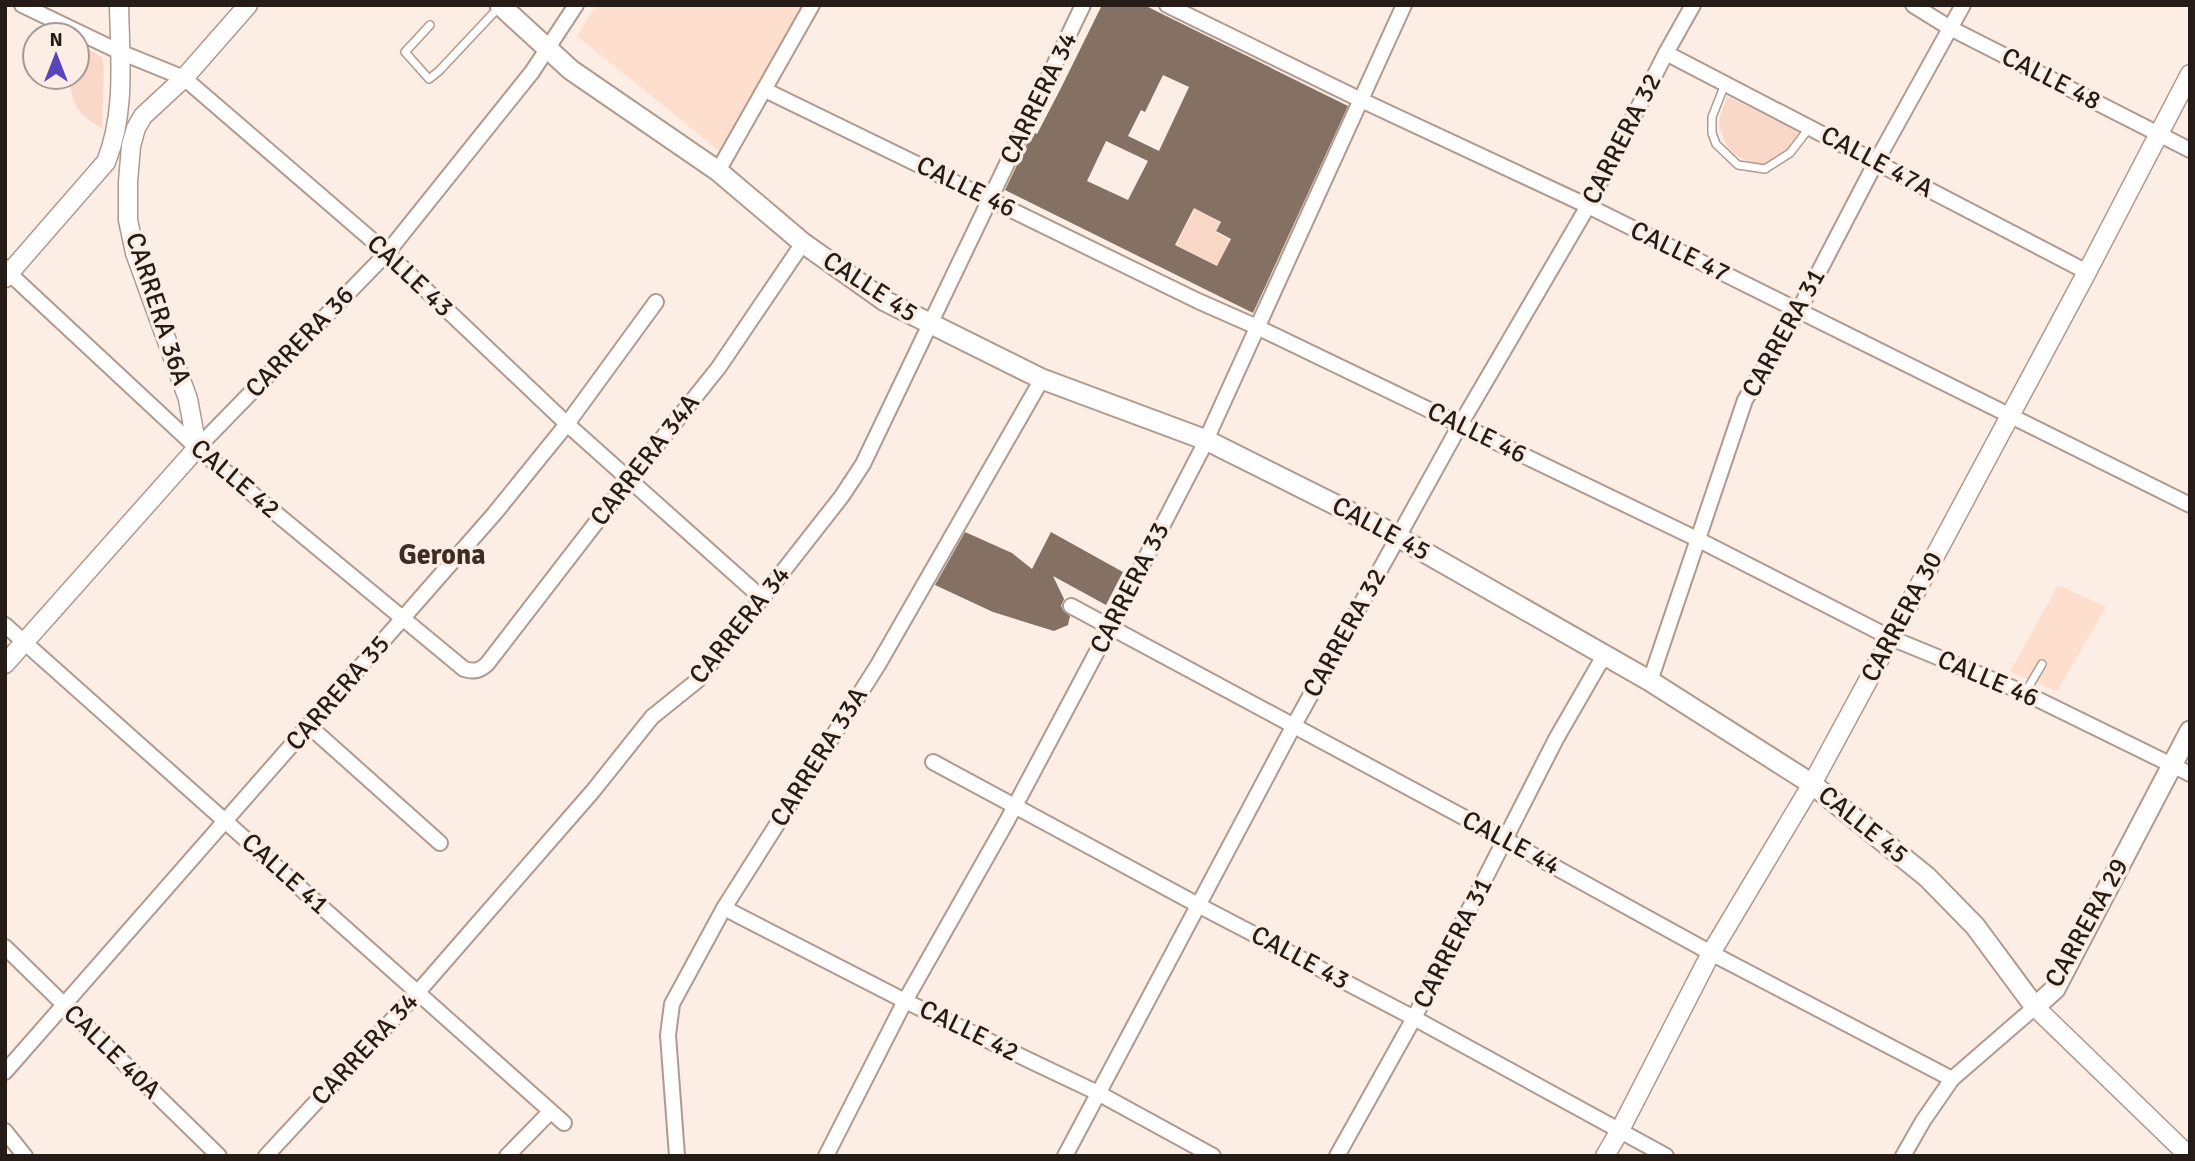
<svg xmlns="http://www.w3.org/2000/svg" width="2195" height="1161" font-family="Signika,sans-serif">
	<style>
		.built { fill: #fedecd }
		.green { fill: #fad8c7 }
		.building { fill: #857064; fill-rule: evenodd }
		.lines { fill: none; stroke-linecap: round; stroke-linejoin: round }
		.service-casing { stroke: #b09a8e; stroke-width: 10 }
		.minor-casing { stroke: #b09a8e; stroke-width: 18 }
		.tertiary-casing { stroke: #b09a8e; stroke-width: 21 }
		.secondary-casing { stroke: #b09a8e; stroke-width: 23 }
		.service { stroke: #fff; stroke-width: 7 }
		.minor { stroke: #fff; stroke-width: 14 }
		.tertiary { stroke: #fff; stroke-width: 18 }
		.secondary { stroke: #fff; stroke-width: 19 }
		.labels { text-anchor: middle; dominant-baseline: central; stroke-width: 7; stroke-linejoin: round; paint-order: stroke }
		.street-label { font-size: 26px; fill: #251c18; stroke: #fcede5 }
		.neighbourhood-label { font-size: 28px; font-weight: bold; fill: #3f2d23; stroke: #fcede5 }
	</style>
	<rect width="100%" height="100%" fill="#fcede5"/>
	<g class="built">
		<path d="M596,5h209l-84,147 -144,-116z"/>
		<path d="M2058,585l48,22 -49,84 -47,-19z"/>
	</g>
	<g class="green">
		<path d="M77,43l25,14 2,9 -2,62c-22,-12 -33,-25 -31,-51h6z"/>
		<path d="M1727,96l74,37 -19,27c-24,9 -52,1 -60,-26 -1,-3 -3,-7 -3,-11 1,-8 6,-19 8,-27z"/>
		<path d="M1223,201l-10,18 7,3 -5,10 15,8 -6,12 49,24 -7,14 -90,-45 18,-35 -11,-6z"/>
	</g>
	<g class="building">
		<path d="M1102,5h42l204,101 -95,207 -248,-123 24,-50 2,1 4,-8 2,1 24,-46zM1163,75l26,12 -30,64 -31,-15 13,-26 4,2zM1106,141l42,20 -20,39 -41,-19zM1194,208l27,14 -5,9 15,8 -14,27 -42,-21z"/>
		<path d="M965,532l47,21 20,16 19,-37 72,40 -17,33 -53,-29 11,23 -3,7 2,4 7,6 -2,9 -14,6 -61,-19 -58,-27z"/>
	</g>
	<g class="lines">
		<g class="service-casing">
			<g id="service">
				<path d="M430,25l-25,27 24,27 10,-8 61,-65"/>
				<path d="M1725,84l-13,33v16l4,11 22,21 27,4 25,-16 20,-26"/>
				<path d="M2025,693l17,-29"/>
			</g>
		</g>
		<g class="minor-casing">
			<g id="minor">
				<path d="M22,5l98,47 64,26 203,175 180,171 196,175"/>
				<path d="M1167,5l194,95 227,106 602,299"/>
				<path d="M1913,5l37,23 240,122"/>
				<path d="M1666,53l421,219"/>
				<path d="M765,90l433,211 59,26 440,212 194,99 134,55 165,81"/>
				<path d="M718,171l94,-166"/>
				<path d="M5,267l4,6 188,175 267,221c10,3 15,2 23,-5l142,-184 90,-113 84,-124"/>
				<path d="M197,448l190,-195 145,-181 44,-67"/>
				<path d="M1071,606l435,234 205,113 241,126"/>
				<path d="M5,625l559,498"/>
				<path d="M1650,681l95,-281 54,-90 77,-148 87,-157"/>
				<path d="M309,726l131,117"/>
				<path d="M933,762l265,143 216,113 252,138"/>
				<path d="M724,908l181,93 193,92 115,63"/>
				<path d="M5,947l214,209"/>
				<path d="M5,1072l490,-559 72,-89 89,-122"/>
				<path d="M5,1131l20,25"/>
				<path d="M266,1156l152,-164 175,-201 59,-74 46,-37 144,-184 21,-32 220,-459"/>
				<path d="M507,1156l43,-44"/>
				<path d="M677,1156l-9,-121 4,-31 52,-96 154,-243 164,-286"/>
				<path d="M826,1156l79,-155 102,-180 103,-194 91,-176 203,-446"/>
				<path d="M1065,1156l228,-429 167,-302 128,-219 78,-153 27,-48"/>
				<path d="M1337,1156l77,-138 142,-279 49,-85"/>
				<path d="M1903,1156l20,-35 29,-42 83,-72"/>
			</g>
		</g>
		<g class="tertiary-casing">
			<g id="tertiary">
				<path d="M5,278l101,-116c20,-49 14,-105 13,-157"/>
				<path d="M5,664l192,-216 -9,-49 -53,-146 -7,-33v-38l3,-36 5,-18 7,-12 41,-38 64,-73"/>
				<path d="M2035,1007l154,149"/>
				<path d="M1605,1156l14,-24 92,-179 101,-169 79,-146 196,-366 103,-198"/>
			</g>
		</g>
		<g class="secondary-casing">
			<path id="secondary" d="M500,5l71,65 147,101 85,72 82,58 157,78 164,61 176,88 268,153 162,103 115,93 48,49 60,81 20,-18 135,-258"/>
		</g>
		<use href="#service" class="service"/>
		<use href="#minor" class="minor"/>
		<use href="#tertiary" class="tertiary"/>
		<use href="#secondary" class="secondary"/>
	</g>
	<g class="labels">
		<g class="street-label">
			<text transform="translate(2051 79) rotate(27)">CALLE 48</text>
			<text transform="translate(1039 98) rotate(-64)">CARRERA 34</text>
			<text transform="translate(1622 139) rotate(-63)">CARRERA 32</text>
			<text transform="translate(1877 162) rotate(28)">CALLE 47A</text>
			<text transform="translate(966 187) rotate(26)">CALLE 46</text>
			<text transform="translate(1680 252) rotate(26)">CALLE 47</text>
			<text transform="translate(410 276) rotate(43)">CALLE 43</text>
			<text transform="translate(870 287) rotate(33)">CALLE 45</text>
			<text transform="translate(158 309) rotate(72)">CARRERA 36A</text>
			<text transform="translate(1784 333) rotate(-61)">CARRERA 31</text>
			<text transform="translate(300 342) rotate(-46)">CARRERA 36</text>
			<text transform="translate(1477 433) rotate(26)">CALLE 46</text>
			<text transform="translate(645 460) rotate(-52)">CARRERA 34A</text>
			<text transform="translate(235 479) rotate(40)">CALLE 42</text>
			<text transform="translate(1381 529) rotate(28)">CALLE 45</text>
			<text transform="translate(1130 588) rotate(-63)">CARRERA 33</text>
			<text transform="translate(1902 617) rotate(-62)">CARRERA 30</text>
			<text transform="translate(740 625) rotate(-51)">CARRERA 34</text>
			<text transform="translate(1345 633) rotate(-61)">CARRERA 32</text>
			<text transform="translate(1988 679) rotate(23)">CALLE 46</text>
			<text transform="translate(338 693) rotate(-49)">CARRERA 35</text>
			<text transform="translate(819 757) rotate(-58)">CARRERA 33A</text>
			<text transform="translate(1863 825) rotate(39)">CALLE 45</text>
			<text transform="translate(1511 843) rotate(28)">CALLE 44</text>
			<text transform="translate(285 874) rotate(42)">CALLE 41</text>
			<text transform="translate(2087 923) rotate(-61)">CARRERA 29</text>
			<text transform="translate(1453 943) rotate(-63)">CARRERA 31</text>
			<text transform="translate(1300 958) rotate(28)">CALLE 43</text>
			<text transform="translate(969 1031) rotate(26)">CALLE 42</text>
			<text transform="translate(365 1049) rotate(-47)">CARRERA 34</text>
			<text transform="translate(112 1052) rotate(44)">CALLE 40A</text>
		</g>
		<g class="neighbourhood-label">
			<text x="442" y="555">Gerona</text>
		</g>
	</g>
	<rect width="2195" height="1161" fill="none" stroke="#251c18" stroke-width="14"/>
	<g transform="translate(56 56)"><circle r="33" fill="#fcede5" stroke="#a69993" stroke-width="2"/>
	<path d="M0-5L12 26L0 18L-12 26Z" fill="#5844bc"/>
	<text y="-10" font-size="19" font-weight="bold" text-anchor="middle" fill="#251c18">N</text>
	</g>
</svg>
